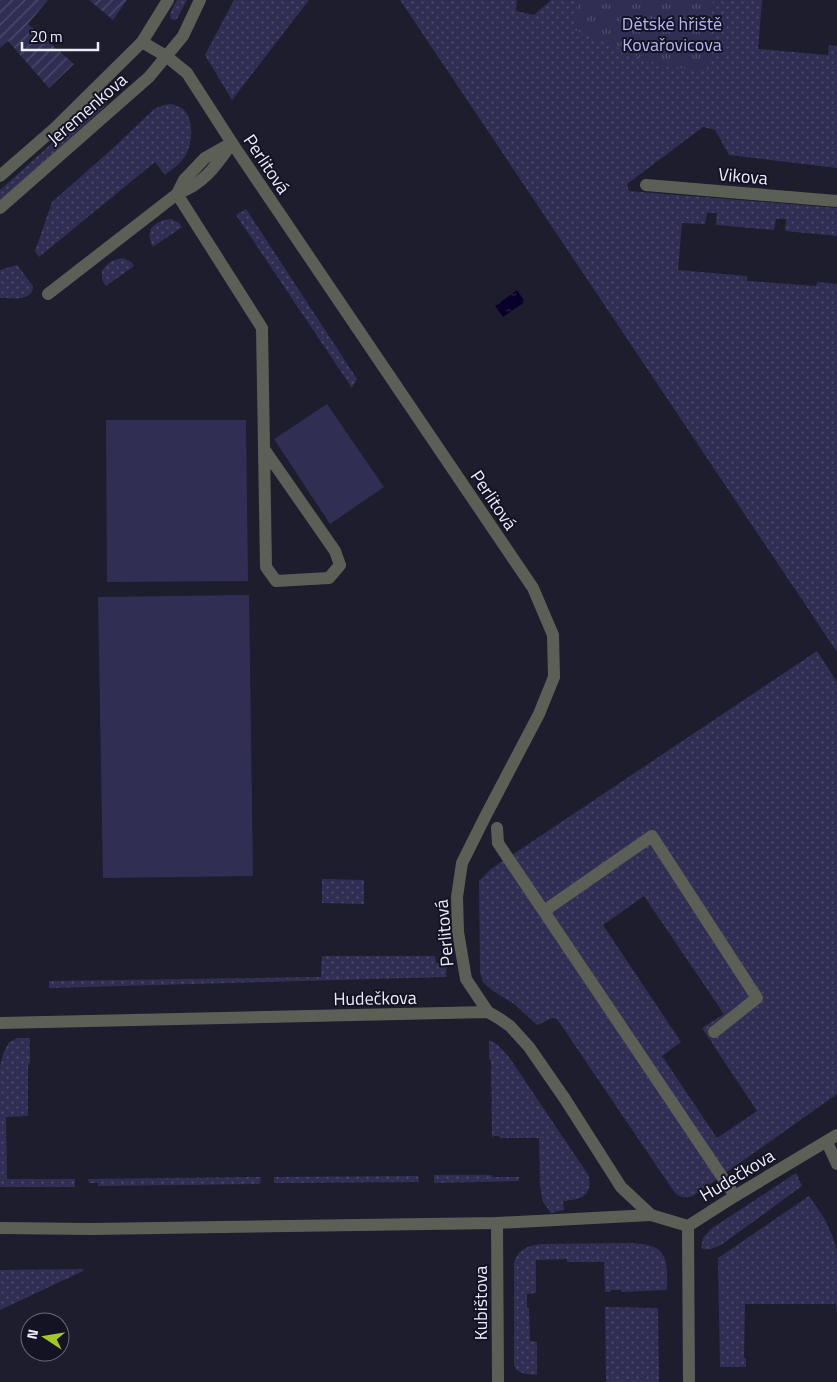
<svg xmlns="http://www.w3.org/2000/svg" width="837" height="1382" font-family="'Titillium Web',sans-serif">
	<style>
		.grass { fill: url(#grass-dots); fill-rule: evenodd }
		.park { fill: url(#park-tufts) }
		.garden { fill: url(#garden-furrows) }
		.pitch { fill: #302f53 }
		.water { fill: url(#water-ripples) }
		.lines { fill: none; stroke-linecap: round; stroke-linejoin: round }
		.service { stroke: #5c5f56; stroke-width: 12 }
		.minor { stroke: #5c5f56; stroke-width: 12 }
		.tertiary { stroke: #5c5f56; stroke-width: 12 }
		.labels { text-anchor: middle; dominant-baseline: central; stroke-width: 4; stroke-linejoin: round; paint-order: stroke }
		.park-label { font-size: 18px; fill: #b7b7f7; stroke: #141323 }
		.street-label { font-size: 18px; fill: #ecedf9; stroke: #141323 }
	</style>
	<defs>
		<pattern id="grass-dots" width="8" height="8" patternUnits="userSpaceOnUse" patternTransform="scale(1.25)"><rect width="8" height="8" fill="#302f53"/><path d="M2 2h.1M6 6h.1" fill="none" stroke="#4e4d6c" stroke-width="1.8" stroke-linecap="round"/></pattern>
		<pattern id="park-tufts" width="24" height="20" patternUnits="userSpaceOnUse" patternTransform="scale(1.25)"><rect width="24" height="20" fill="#302f53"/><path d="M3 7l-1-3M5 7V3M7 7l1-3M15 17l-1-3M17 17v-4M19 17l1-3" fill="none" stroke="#4e4d6c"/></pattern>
		<pattern id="garden-furrows" width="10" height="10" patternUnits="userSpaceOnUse" patternTransform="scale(1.25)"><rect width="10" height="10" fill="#302f53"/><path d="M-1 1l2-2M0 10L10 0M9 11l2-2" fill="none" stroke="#4e4d6c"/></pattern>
		<pattern id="water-ripples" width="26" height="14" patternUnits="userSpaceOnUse" patternTransform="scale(1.25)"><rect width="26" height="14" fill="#090029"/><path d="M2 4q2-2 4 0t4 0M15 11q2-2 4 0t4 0" fill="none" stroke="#2d2649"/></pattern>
	</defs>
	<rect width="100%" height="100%" fill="#1d1d2d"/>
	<g class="grass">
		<path d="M177,0h10l-10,19 -3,1 -3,-1 -1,-6z"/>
		<path d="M234,0h75l-77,100 -27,-45z"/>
		<path d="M400,0h117l-1,11 18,4 17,-15h211l-4,49 70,6 1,-10 8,1v122l-108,-13 -14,-25 -12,-3 -76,57 2,7 208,17v28l-52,-5 1,-12h-10l-2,11 -58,-5 1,-12h-10l-2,11 -23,-1 -4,47 69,6v5l69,5 1,-4 20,2v368z"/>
		<path d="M105,97l2,3 -1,5 -5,5 -101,91v-11l102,-92z"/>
		<path d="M172,104c4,1 8,3 11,5 12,12 10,37 0,50 -4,6 -12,11 -18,16l-10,-13 -116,95 -4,-6 17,-49 59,-52 43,-41 10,-4z"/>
		<path d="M246,209l111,170 -5,9 -116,-173z"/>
		<path d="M171,219l8,4 3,4 -29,20c-9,-18 1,-26 18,-28z"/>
		<path d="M123,258l8,4 3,4 -28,20 -4,-6v-9c6,-9 10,-11 21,-13z"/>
		<path d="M17,265l16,21c0,16 -21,12 -33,12v-28z"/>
		<path d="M817,651l20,31v412l-144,102c-8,2 -12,2 -18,-3l-118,-174 -5,-1 -14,7 -2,-1 -22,-20 -21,-13 -10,-9 -3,-9 -1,-92 12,-12zM644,896l80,118 -22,14 55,83 -40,27 -55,-82 19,-14 -78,-117z"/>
		<path d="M322,879l42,1v24l-42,-1z"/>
		<path d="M322,956h113l1,7h11l-1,14 -397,11v-7l272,-4z"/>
		<path d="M18,1038h12v24l-2,5v49l-22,1 1,62h68v8h-75v-121l3,-12 6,-12z"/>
		<path d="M489,1040l9,5 11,12 80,119c3,21 -8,23 -26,25l1,9 -13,3 -8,-11 -3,-16 -1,-48h-39l-1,-2h-6v2h-1l-1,-77 -2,-3z"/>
		<path d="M796,1173l6,13 -81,59c-7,3 -13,6 -20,3l2,-10 8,-9z"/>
		<path d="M434,1175h58v2h27v4l-85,2z"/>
		<path d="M418,1176l1,6 -145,1v-6z"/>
		<path d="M261,1177l-1,7 -162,2v-3h-9l-1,-4z"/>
		<path d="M809,1196l15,22 8,17 5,15v65l-1,-11h-91l-1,54h2v9h-26l-2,-109z"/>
		<path d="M632,1243c24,2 35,5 35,32 0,6 1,11 -1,15l-44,2 -1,-2h-10l-1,2h-5l-1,-30h-37v-3l-31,1v33l-9,1v14h2l1,33 7,1v33c-9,-1 -18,0 -23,-9v-103c4,-14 15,-18 29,-19z"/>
		<path d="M82,1269l2,1 -1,1 -83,39v-40z"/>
		<path d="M605,1307l52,1 1,2 1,72h-53z"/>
	</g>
	<path class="park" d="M578,0h135l-5,71 -46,-5 -88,-36z"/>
	<g class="garden">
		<path d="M0,0h48l-20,24 46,40 -25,24 -41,-47 -8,7z"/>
		<path d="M89,0h38l-14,20z"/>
	</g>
	<g class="pitch">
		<path d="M327,404l57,83 -54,37 -56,-85z"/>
		<path d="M106,420h140l2,161 -141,1z"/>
		<path d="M249,595l4,281 -150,2 -5,-281z"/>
	</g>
	<path class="water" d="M517,290l8,12 -22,15 -8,-11z"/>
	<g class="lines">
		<g class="service">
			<path d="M177,194l85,134 4,239 10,14 53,-3 11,-13 -5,-14 -71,-102"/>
			<path d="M177,194l7,-14 21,-22 23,-13"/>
			<path d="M48,294l129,-100c28,-11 38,-27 55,-51"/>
			<path d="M497,828l1,15 237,353"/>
			<path d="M544,911l108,-75 105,162 -43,34"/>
		</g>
		<g class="minor">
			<path d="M142,42l24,14 21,17 45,70 301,445 20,47 1,42 -15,37 -53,101 -24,48 -5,34 1,35 8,47 22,33"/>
			<path d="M646,185l191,16"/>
			<path d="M0,1023l488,-11 12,7 10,7 19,21 36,52 56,88 30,28 37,11 47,-30 102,-61"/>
			<path d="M827,1142l10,22"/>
			<path d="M497,1223l1,159"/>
			<path d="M688,1226l1,156"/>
			<path d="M0,1228l92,1 405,-6 154,-8"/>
		</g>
		<g class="tertiary">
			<path d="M0,176l55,-48 87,-86 26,-42"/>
			<path d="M0,208l149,-131 34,-41 17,-36"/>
		</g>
	</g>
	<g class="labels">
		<g class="park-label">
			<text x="672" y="23">Dětské hřiště<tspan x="672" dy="21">Kovařovicova</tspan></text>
		</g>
		<g class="street-label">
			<text transform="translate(87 109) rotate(-41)">Jeremenkova</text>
			<text transform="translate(267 164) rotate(56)">Perlitová</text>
			<text transform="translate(743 176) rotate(5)">Vikova</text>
			<text transform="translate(494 500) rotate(56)">Perlitová</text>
			<text transform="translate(444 933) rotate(-95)">Perlitová</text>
			<text transform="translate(375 998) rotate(-1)">Hudečkova</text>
			<text transform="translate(737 1175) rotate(-31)">Hudečkova</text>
			<text transform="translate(480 1303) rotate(-90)">Kubištova</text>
		</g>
	</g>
	<g transform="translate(45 1337) rotate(282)"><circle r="24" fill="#141323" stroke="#6a6a79"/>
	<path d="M0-4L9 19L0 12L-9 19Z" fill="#a4c824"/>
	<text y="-8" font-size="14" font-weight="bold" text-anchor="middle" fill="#ecedf9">N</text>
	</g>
	<path d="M22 42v8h76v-8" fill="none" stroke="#ecedf9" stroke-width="2.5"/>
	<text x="30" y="42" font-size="15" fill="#ecedf9" stroke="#141323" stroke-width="4" paint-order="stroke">20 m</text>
</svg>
